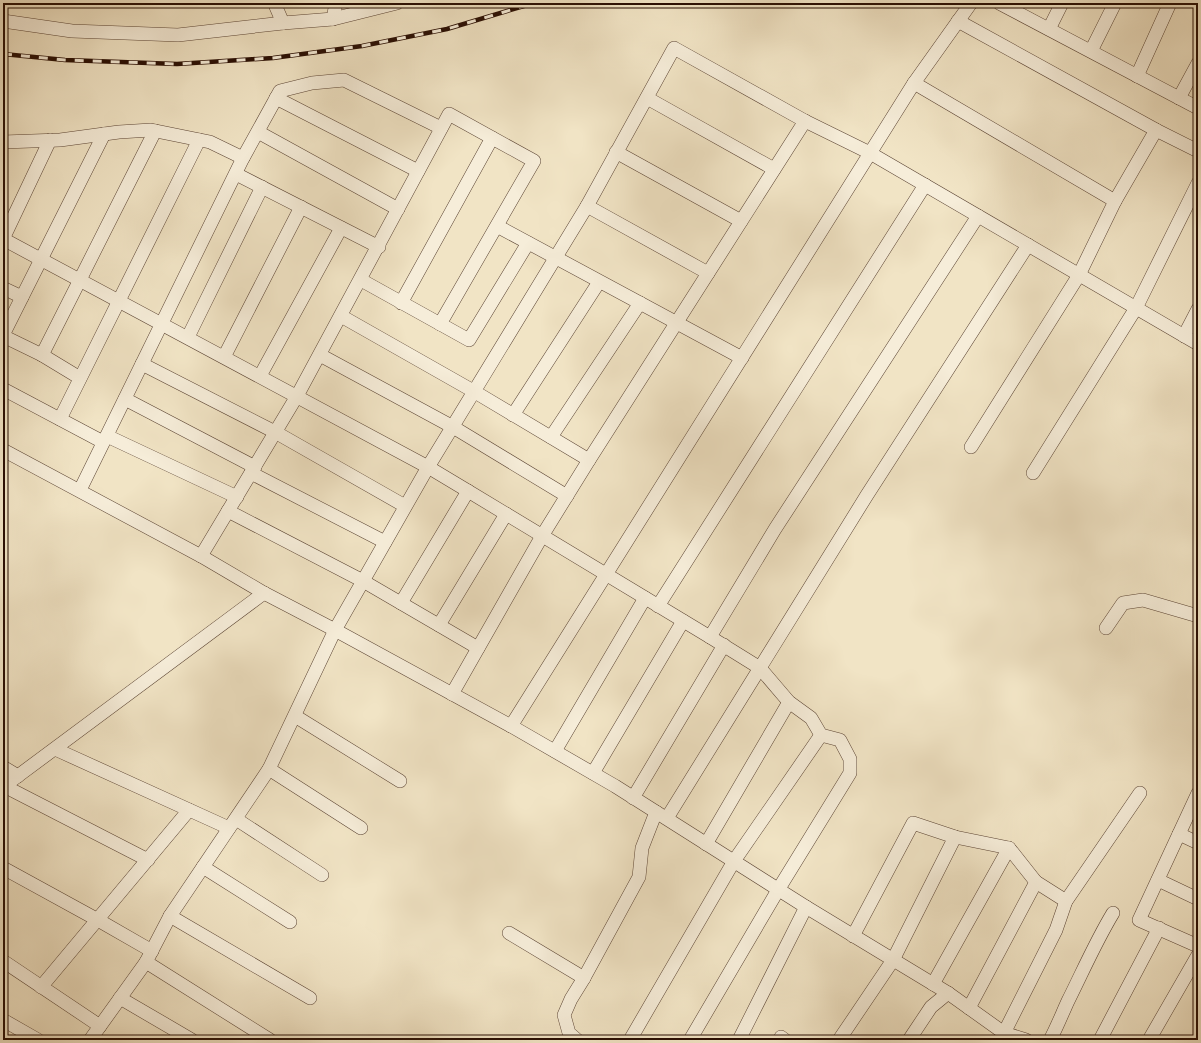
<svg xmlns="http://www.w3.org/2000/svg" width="1201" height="1043" font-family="'Old Standard TT',serif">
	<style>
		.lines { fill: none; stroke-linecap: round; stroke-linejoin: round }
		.minor-casing { stroke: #5b4434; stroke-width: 14 }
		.minor { stroke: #f6edd9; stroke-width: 13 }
		.rail-casing { stroke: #290e03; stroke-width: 4.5 }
		.rail { stroke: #f6edd9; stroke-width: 3; stroke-dasharray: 9; stroke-linecap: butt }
	</style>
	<rect width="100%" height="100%" fill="#f1e4c5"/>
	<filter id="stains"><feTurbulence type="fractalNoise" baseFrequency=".005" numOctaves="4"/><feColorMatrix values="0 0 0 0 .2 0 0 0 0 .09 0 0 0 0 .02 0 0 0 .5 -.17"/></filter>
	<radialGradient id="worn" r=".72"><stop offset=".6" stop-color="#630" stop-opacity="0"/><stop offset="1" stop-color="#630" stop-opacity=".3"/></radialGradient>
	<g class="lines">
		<g class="minor-casing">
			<g id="minor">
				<path d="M276,3v4l7,16"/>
				<path d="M999,3l199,105"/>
				<path d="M333,19l3,-16"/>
				<path d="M3,21l69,10 106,4 105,-12 50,-4 64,-16"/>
				<path d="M958,21l198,109 42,21"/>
				<path d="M1049,29l13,-26"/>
				<path d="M1091,51l24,-48"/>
				<path d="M1137,76l33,-73"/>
				<path d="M914,83l201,118"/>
				<path d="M276,98l142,73"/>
				<path d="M647,98l127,71"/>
				<path d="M1179,98l19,-35"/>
				<path d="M258,132l140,77"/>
				<path d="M3,142l57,-2 59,-8 32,-2 59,12 33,16"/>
				<path d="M616,152l125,69"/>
				<path d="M236,174l143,73"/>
				<path d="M587,206l121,67"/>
				<path d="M497,226l245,132"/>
				<path d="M3,239l425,228 40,24 242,146 50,31 29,34 22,16 10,17 19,5 10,19v14l-72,117 -88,150"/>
				<path d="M3,239l47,-99"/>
				<path d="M361,280l108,60 59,-97"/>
				<path d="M3,288l19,9"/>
				<path d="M401,303l91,-165"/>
				<path d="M341,316l134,76 114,68"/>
				<path d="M3,335l101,-201"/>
				<path d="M3,336l39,19 38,23"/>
				<path d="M1184,336l14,-27"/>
				<path d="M188,337l74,-150"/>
				<path d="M42,355l113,-224"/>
				<path d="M320,355l133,72 114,69"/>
				<path d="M224,357l77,-150"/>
				<path d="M142,364l133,68 130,74"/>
				<path d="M260,376l81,-148"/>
				<path d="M3,389l100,53"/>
				<path d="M125,399l130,68"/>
				<path d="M513,415l86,-133"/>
				<path d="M60,419l139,-279"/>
				<path d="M107,436l130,61"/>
				<path d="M551,437l89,-134"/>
				<path d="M971,447l108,-172 36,-74 41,-71"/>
				<path d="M3,450l198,106 63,37 71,37 176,96 104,60 191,121 142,86 56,40 22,7"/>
				<path d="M251,473l134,69"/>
				<path d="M1033,473l103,-165 62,-125"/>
				<path d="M80,490l163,-332 37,-67 32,-8 32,-3 97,48"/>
				<path d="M228,511l135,70 115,67"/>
				<path d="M201,556l96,-160 152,-282 85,47 -94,163"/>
				<path d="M401,603l67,-112"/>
				<path d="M658,606l267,-421"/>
				<path d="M439,625l67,-111"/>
				<path d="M1106,628l17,-25 20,-3 55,16"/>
				<path d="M710,637l65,-108 203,-313"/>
				<path d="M452,694l90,-158 47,-76 216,-339"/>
				<path d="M295,716l105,65"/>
				<path d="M511,726l403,-643 57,-80"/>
				<path d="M55,749l174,79"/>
				<path d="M555,751l90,-153"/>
				<path d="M3,767l15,9"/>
				<path d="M269,769l92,59"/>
				<path d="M593,773l90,-152"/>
				<path d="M4,786l144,74"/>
				<path d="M3,787l261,-194"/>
				<path d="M1198,793l-59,127 59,26"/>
				<path d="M633,798l91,-153"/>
				<path d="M667,818l200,-323 161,-250"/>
				<path d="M236,819l86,56"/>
				<path d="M1179,834l19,9"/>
				<path d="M706,844l83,-142"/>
				<path d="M203,867l87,55"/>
				<path d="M3,868l95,52 54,31"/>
				<path d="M1158,880l40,19"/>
				<path d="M170,916l140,82"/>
				<path d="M509,933l75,45"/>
				<path d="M853,936l60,-113 42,14 54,11 27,34 30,19"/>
				<path d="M3,961l97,65"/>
				<path d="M146,962l124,78"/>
				<path d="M933,984l76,-136"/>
				<path d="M41,987l148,-177"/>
				<path d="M120,998l72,42"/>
				<path d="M969,1008l67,-126"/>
				<path d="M3,1020l35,20"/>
				<path d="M1004,1033l52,-103 10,-29 74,-108"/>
				<path d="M781,1037l4,3"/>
				<path d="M90,1040l56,-78 24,-46 99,-147 66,-139 28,-49 65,-114 159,-261 87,-158 131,73 65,32 328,191"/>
				<path d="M577,1040l-8,-7 -5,-18 7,-16 13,-21 55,-101 3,-29 14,-36"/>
				<path d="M630,1040l104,-179 87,-126"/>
				<path d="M739,1040l67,-133"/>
				<path d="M839,1040l54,-80 62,-123"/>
				<path d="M909,1040l22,-33 17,-14"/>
				<path d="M1050,1040c7,-13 12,-26 18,-39 15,-30 28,-60 45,-88"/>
				<path d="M1100,1040l59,-112"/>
				<path d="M1149,1040l49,-85"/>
			</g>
		</g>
		<use href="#minor" class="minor"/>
		<g class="rail-casing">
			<path id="rail" d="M3,54l62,6 112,4 96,-6 89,-12 85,-17 87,-26"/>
		</g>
		<use href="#rail" class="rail"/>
	</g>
	<rect width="1201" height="1043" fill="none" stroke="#f1e4c5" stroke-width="16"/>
	<rect x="4" y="4" width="1193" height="1035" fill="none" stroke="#290e03" stroke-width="2"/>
	<rect x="8" y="8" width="1185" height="1027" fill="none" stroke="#290e03"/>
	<rect width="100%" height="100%" filter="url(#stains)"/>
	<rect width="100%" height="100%" fill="url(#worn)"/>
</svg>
